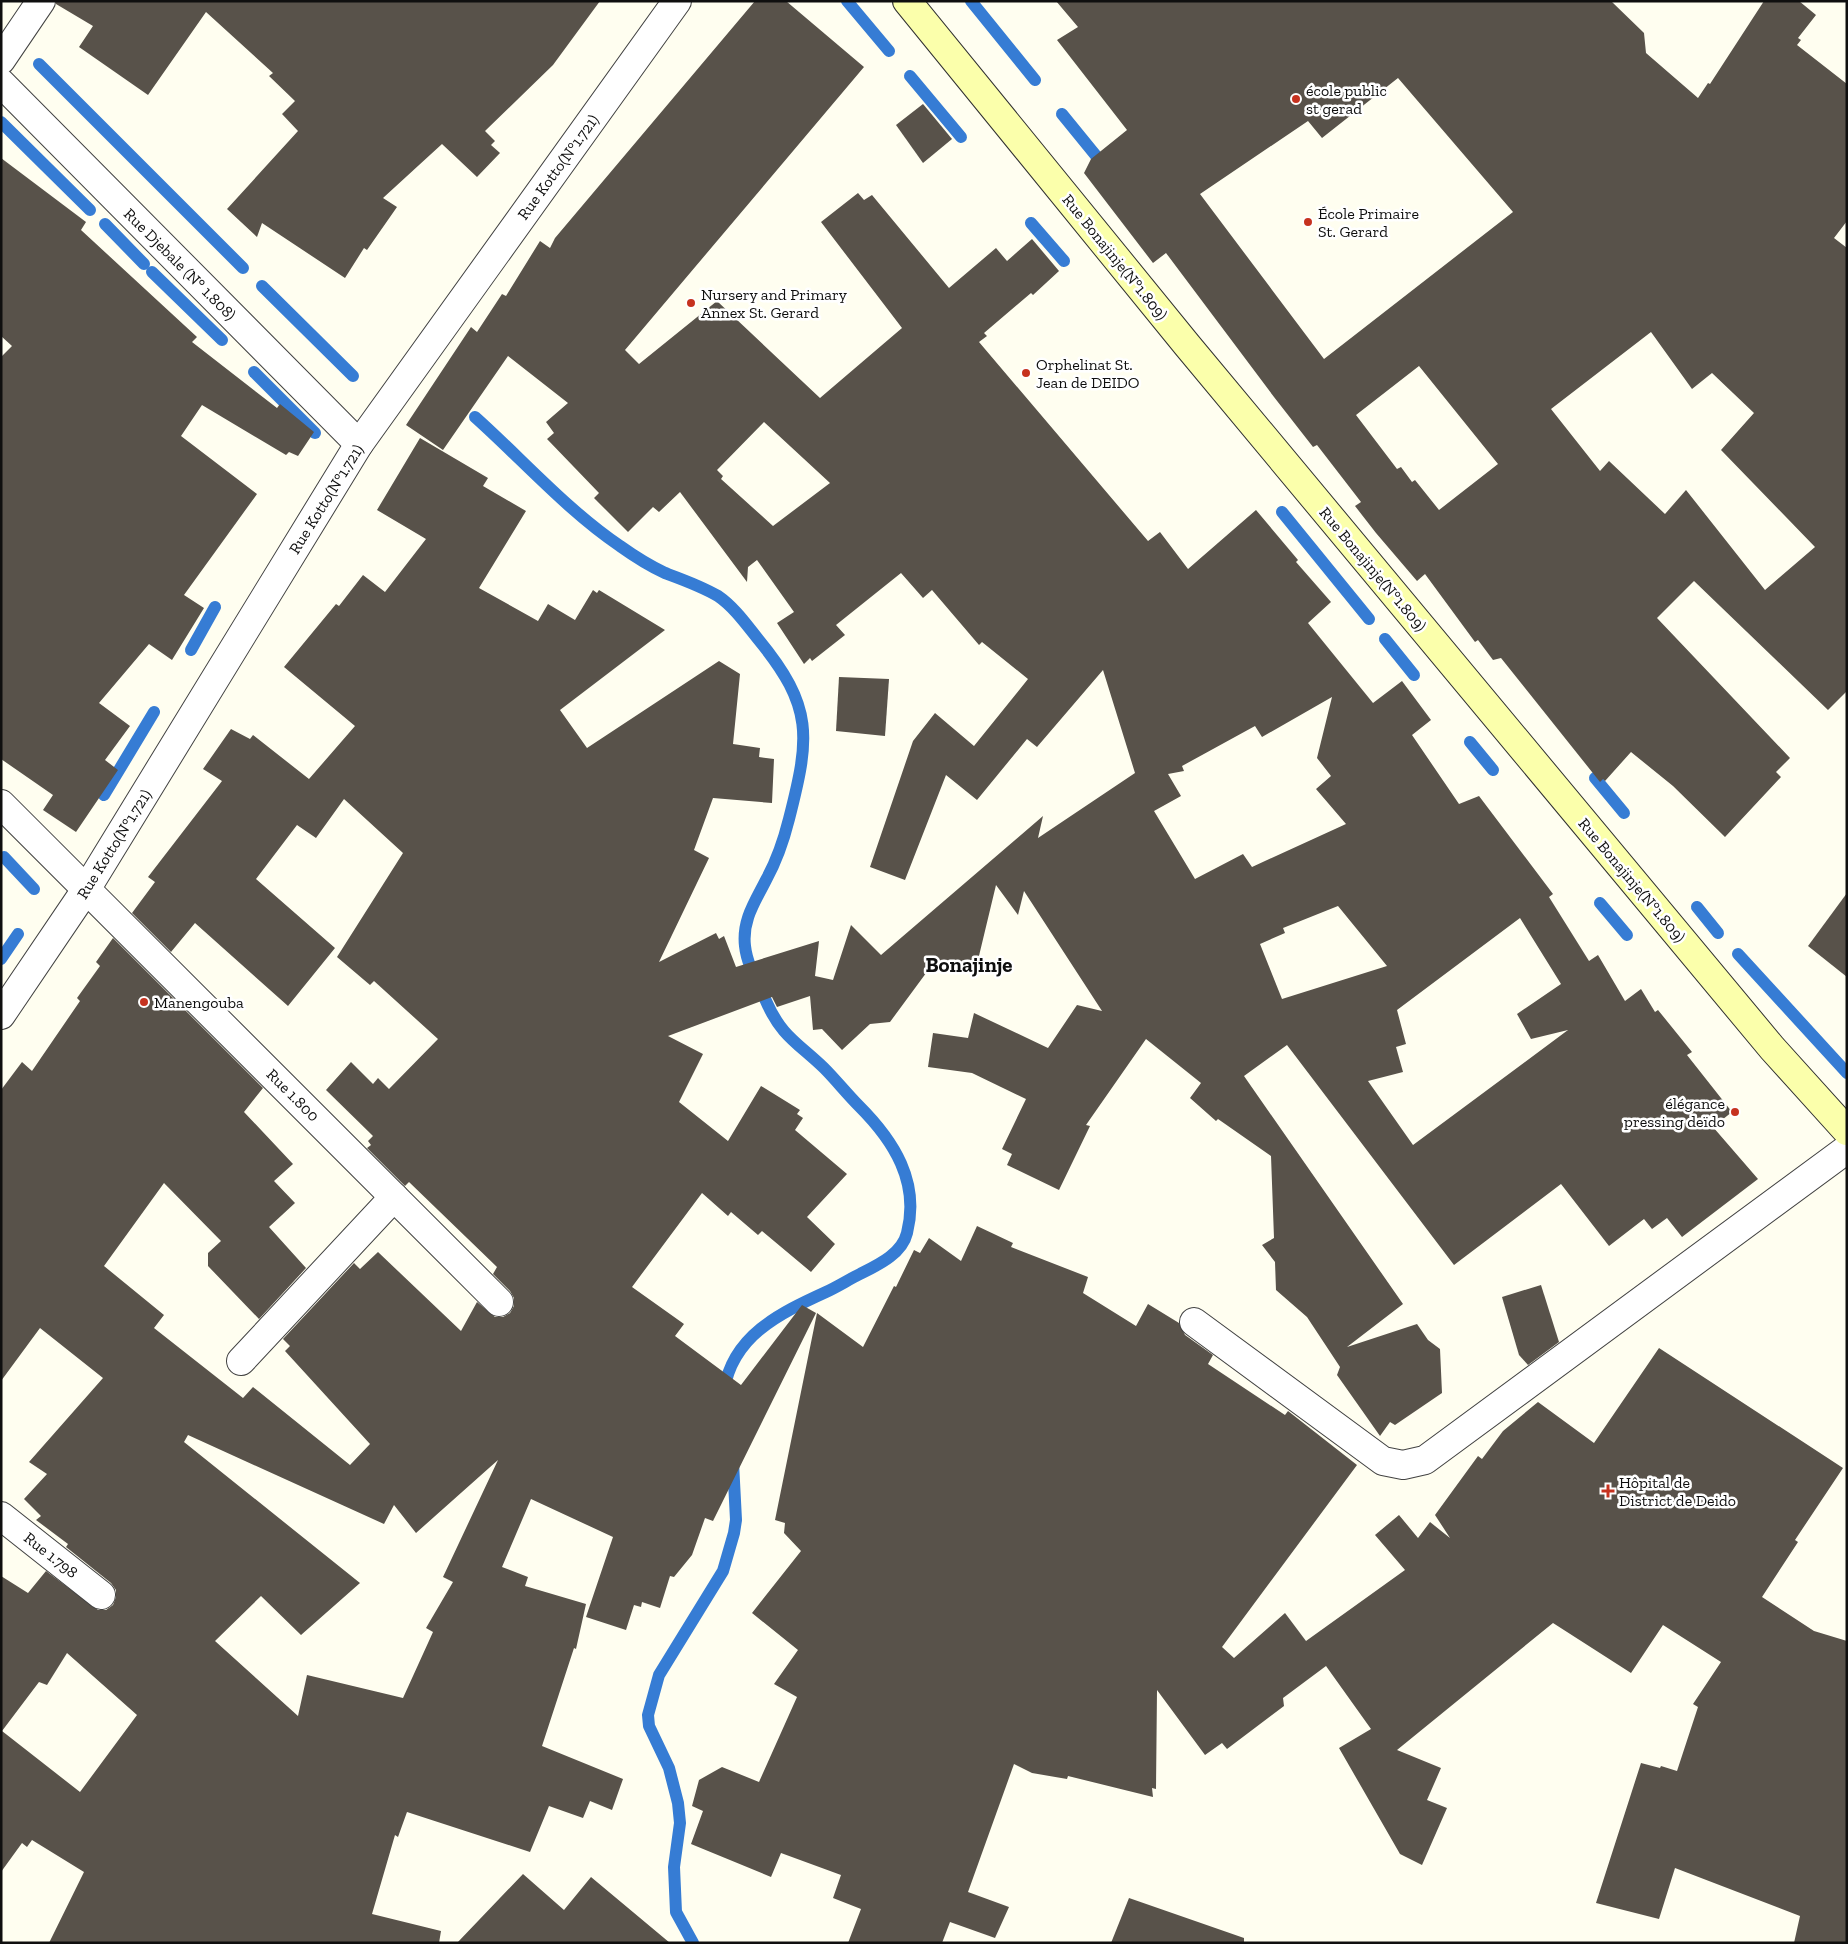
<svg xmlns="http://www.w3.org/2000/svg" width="1848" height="1944" font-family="'Zilla Slab',serif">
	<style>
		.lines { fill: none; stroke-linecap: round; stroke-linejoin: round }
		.stream { stroke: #367cd4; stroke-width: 12 }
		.building { fill: #58524a; fill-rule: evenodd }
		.minor-casing { stroke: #424242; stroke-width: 30 }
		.tertiary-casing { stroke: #424242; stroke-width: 30 }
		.secondary-casing { stroke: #313131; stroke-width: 30 }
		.minor { stroke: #fff; stroke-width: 28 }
		.tertiary { stroke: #fff; stroke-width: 28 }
		.secondary { stroke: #fbffab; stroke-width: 28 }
		.poi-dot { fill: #c6321f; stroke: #fff; stroke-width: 2 }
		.labels { text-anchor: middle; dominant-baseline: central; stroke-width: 5; stroke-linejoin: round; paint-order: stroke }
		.poi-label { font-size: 16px; fill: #0f0f0f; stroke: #fff; text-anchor: start }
		.street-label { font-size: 16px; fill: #0f0f0f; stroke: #fff }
		.district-label { font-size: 21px; font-weight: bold; fill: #0f0f0f; stroke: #fff }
	</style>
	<rect width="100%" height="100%" fill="#fffef0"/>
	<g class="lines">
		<g class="stream">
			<path d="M847,1l42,50"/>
			<path d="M971,1l64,79"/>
			<path d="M39,64l204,204"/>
			<path d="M910,76l51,61"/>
			<path d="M1062,114l44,54"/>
			<path d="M1,122l89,88"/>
			<path d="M1031,223l33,38"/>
			<path d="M105,224l39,40"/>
			<path d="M152,272l70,68"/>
			<path d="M262,286l91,90"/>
			<path d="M254,372l61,61"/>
			<path d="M475,417c48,43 92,93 145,129 14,10 30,20 45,27 19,7 36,13 53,23 16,11 28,28 40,43 56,68 52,98 31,180 -5,20 -13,43 -23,61 -11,22 -24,40 -21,66 2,19 13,37 21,55 15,35 32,42 58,67 12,12 23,26 35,38 35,35 61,76 48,127 -5,21 -29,32 -47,41 -12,6 -23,13 -34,18 -46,21 -94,44 -102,99"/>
			<path d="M1282,512l87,107"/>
			<path d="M1385,639l29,36"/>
			<path d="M191,650l24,-43"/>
			<path d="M1470,742l23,28"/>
			<path d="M1595,778l29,35"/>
			<path d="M104,795l50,-83"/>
			<path d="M4,857l30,32"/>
			<path d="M1600,903l27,32"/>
			<path d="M1697,907l21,26"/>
			<path d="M1738,954l109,119"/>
			<path d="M1,959l17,-25"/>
			<path d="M693,1943l-17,-31 -2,-45 6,-44 -2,-20 -9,-35 -20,-42 -1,-11 11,-40 64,-104 11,-38 2,-13 -3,-58"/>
		</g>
	</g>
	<g class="building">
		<path d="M56,1h544l-47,64 -68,66 10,10 -4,4 9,8 -23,24 -35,-33 -59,54 14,9 -30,43 -3,-2 -19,30 -83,-55 -5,14 -30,-28 71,-78 -16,-17 13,-13 -26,-25 4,-3 -67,-61 -58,83 -69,-48 14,-21 -37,-22z"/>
		<path d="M755,1h31l78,66 -239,283 14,14 78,-63 103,97 82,-70 -81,-106 37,-29 6,7 8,-5 77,93 47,-40 11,13 25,-22 27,32 -26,24 -2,-2 -47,40 3,3 -8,6 169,199 12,-9 28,37 68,-59 42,50 -2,2 35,40 -23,21 65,80 29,-22 29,39 -19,15 47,69 20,-8 74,98 -4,3 40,64 9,-6 27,46 16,-12 14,23 3,-2 34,42 -5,3 45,57 -19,15 45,52 -76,58 -15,-19 -15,11 -8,-10 -35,27 -48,-62 -107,81 -167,-220 -43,31 159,228 -56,43 70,-23 11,16 12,9 2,44 -47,32 -5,-3 -10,14 -43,-61 3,-8 -33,-50 -31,-27 -1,-28 -13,-17 12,-7 -3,-82 -53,-37 -2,2 -26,-23 11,-15 -55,-44 -60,86 4,1 -31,64 -52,-25 5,-11 -10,-5 24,-50 -54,-26 -44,-6 5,-34 35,5 6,-25 74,35 29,-43 25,6 -78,-120 -6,24 -22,-30 -18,75 -15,11 -31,-6 -42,57 -20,2 -28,26 -20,-21 -9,1 -3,-34 -33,11 -5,-10 -104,39 35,18 -24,48 49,39 33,-55 39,24 -3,4 6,4 -8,12 52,44 -40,43 28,27 -24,28 -49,-41 -4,4 -27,-23 -3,4 -26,-23 -70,94 52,37 -9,12 66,49 61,-80 14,8 -103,208 -8,-3 -13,37 -18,22 -4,-1 -10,32 -18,-6 -1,5 -7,-2 -8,25 -40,-13 27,-80 -82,-38 -29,68 26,10 -3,9 61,18 -10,45 -2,-1 -32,98 81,33 -11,31 -22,-9 -7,17 -34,-12 -19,46 -123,-40 -9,25 -3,-2 -23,79 69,17 -2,12h-390l35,-71 -52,-32 -5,7 -5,-4 -21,29v-296l27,17 18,-22 52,39h8l7,-5 3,-8v-7l-5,-7 -45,-36 2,-3 -32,-24 5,-4 -17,-17 23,-25 -18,-12 74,-84 -63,-50 -39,53v-291l21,-28 10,9 48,-70 -3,-3 23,-32 -4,-4 17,-24 150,150 -19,24 49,52 -19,17 21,22 -26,24 37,41 -47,51 -51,-53v-13l13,-12 -57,-58 -60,83 60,49 -10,13 89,70 10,-11 97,78 20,-21 -85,-93 5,-5 -7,-7 71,-76 6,6 18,-17 83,79 16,-29 18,15h8l7,-4 4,-7v-8l-4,-7 -17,-17 4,-7 -88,-85 -4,4 -38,-38 4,-3 -3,-4 5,-5 -47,-46 25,-28 22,22 5,-6 11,11 49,-50 -64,-58 -4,4 -33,-28 66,-104 -59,-54 -28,39 -19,-13 -41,54 79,69 -47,58 -93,-83 -24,29 -39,-39 23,-31 -7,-5 74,-96 -19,-12 28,-40 19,10 3,-4 56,44 46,-53 -71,-59 52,-63 3,2 24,-31 22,17 41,-53 -49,-29 43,-72 68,40 -5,8 43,25 -47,77 59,33 10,-17 27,16 18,-30 4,3 2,-3 66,40 -105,80 27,38 132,-87 21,13 -7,70 27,4 -1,9 15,2 -2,44 -59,-5 -19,52 15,8 -50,104 57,-29 3,6 5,-3 12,31 83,-26 -4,35 18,4 18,-55 30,30 162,-139 -5,22 97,-65 -32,-103 -66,77 -10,-8 -50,61 -31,-25 -41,105 -35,-13 43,-126 22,-28 39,33 54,-67 -46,-37 -3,3 -47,-55 -9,8 -22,-25 -65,52 9,10 -33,26 -2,-3 -6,6 -27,-41 17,-11 -37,-52 -9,7 -1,15 -67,-90 -21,20 -6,-5 -25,25 -34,-34 5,-5 -52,-54 7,-6 -8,-11 22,-19 -60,-47 -65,94 -37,-25 65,-98 6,5 25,-38 4,2 34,-55 10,7 5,-10zM764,422l66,61 -57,43 -52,-47 2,-3 -6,-6zM1332,697l-15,61 14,18 -15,13 30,35 -94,43 -9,-13 -48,25 -41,-68 27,-15 -13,-22 16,-3 -2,-5 73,-40 7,11zM1338,906l49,60 -105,33 -22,-55 25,-11 -2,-5zM1520,918l41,66 -44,30 14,25 37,-9 -155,115 -45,-64 35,-9 -7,-25 10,-3 -9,-34zM188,1435l196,89 10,-19 22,28 82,-73 -55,117 10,5 -27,46 7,4 -30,66 -96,-23 -9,41 -83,-75 46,-45 40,39 59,-52 -176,-141zM67,1653l70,62 -57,77 -78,-61 37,-49 8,3z"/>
		<path d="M1056,1h555l33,32 2,20 52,45 10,-15 2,1 54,-83h35l17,14 -18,23 3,2 -4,5 50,39v137l-13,17 13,10v443l-19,19 -134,-129 -37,37 133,140 -14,14 5,5 -56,60 -52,-51 -42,-34 -26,29 -2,-2 -3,3 -99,-124 -8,2 -15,-20 -3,2 -50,-68 -8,7 -41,-48 -21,-27 6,-4 -44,-57 -4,2 -39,-50 -108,-144 -13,10 -69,-90 7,-14 36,-29 -70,-90 21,-13zM1398,78l115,134 -189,147 -124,-165 108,-73 14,17zM1651,332l41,57 20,-16 42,40 -33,37 94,97 -50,43 -79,-100 -21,24 -56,-53 -9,10 -49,-62zM1419,366l79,98 -59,46 -24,-30 -3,2 -11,-15 -4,2 -41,-54z"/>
		<path d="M923,104l29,35 -29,24 -27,-38z"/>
		<path d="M1,158l85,64 -5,8 116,107 -5,5 85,66 3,-4 34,28 -16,24 -9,-4 -3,3 -84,-50 -21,31 76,58 -73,101 20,13 -32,52 -23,-16 -50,59 31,23 -25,34 13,10 -42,62 -33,-22 10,-15 -52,-36v-402l11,-11 -11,-10z"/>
		<path d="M839,677l50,2 -4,57 -49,-5z"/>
		<path d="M1847,893v84l-39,-31z"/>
		<path d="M977,1226l36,17 -2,4 77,30 -5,16 53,33 12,-22 31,19 6,12 28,20 -5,9 77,51 3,-4 69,54 -135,182 12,11 51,-45 21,28 99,-71 -30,-35 24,-20 19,23 12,-16 20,16 -15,-23 43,-59 4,3 21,-28 35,-29 56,41 65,-95 184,120 -48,72 3,2 -36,55 52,34 33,10v302h-53l6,-27 -125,-48 -16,51 -63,-16 45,-140 19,5 1,-2 16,5 21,-64 -5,-3 28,-42 -58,-37 -32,48 -78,-50 -156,127 44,18 -14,32 20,8 -25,57 -22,-11 -61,-106 32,-19 -45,-63 -43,32 1,8 -57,43 -5,-6 -17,12 -48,-65 -1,99 -4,-1 1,9 -85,-21 -1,3 -35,-6 -18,-9 -46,128 41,15 -14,31 -45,-16 -8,21h-94l13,-34 -28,-11 8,-23 -60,-22 -10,24 -80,-33 12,-33 -11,-5 7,-26 23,-13 37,15 38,-85 -23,-13 24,-34 -46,-37 49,-62 -17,-18 1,-10 -10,-3 42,-207 46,34 31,-61 2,1 18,-37 6,3 9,-15 32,23z"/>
		<path d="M1541,1285l18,57 -31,23 -9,-10 -17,-58z"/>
		<path d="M523,1874l41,36 27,-33 79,66h-213z"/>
		<path d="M1129,1898l115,40v5h-133z"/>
	</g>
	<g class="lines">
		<g class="minor-casing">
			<g id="minor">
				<path d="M1,83l358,361"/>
				<path d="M1,804l498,498"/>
				<path d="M1,1015l86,-127 272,-444 318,-443"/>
				<path d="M1194,1322l189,139 20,4 22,-5 422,-311"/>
				<path d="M241,1361l153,-164"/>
				<path d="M1,1516l100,79"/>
			</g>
		</g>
		<g class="tertiary-casing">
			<path id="tertiary" d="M1,60l40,-59"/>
		</g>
		<g class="secondary-casing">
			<path id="secondary" d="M907,1l280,344 585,703 75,83"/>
		</g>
		<use href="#minor" class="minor"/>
		<use href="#tertiary" class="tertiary"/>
		<use href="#secondary" class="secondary"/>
	</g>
	<g class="poi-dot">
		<circle cx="1296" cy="99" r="5"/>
		<circle cx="1308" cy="222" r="5"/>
		<circle cx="691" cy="303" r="5"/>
		<circle cx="1026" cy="373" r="5"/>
		<circle cx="144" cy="1002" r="5"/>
		<circle cx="1735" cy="1112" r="5"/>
		<path d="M1605.5 1483.5h5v5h5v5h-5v5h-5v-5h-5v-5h5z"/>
	</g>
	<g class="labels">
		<g class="poi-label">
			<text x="1306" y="90">école public<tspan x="1306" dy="18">st gerad</tspan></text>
			<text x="1318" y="213">École Primaire<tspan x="1318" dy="18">St. Gerard</tspan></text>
			<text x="701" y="294">Nursery and Primary<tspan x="701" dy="18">Annex St. Gerard</tspan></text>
			<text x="1036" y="364">Orphelinat St.<tspan x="1036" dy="18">Jean de DEIDO</tspan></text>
			<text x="154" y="1002">Manengouba</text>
			<text x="1725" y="1103" text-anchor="end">élégance<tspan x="1725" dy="18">pressing deïdo</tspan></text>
			<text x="1619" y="1482">Hôpital de<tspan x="1619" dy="18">District de Deido</tspan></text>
		</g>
		<g class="street-label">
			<text transform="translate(558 167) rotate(-54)">Rue Kotto(N°1.721)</text>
			<text transform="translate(1115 257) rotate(51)">Rue Bonajinje(N°1.809)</text>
			<text transform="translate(180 264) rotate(45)">Rue Djebale (N° 1.808)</text>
			<text transform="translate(326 499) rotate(-58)">Rue Kotto(N°1.721)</text>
			<text transform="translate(1373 569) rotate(50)">Rue Bonajinje(N°1.809)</text>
			<text transform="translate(114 844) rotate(-58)">Rue Kotto(N°1.721)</text>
			<text transform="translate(1632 880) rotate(50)">Rue Bonajinje(N°1.809)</text>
			<text transform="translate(293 1095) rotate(45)">Rue 1.800</text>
			<text transform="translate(51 1555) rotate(38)">Rue 1.798</text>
		</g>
		<g class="district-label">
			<text x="969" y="964">Bonajinje</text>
		</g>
	</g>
	<rect width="1848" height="1944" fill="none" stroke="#0f0f0f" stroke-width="5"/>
</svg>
